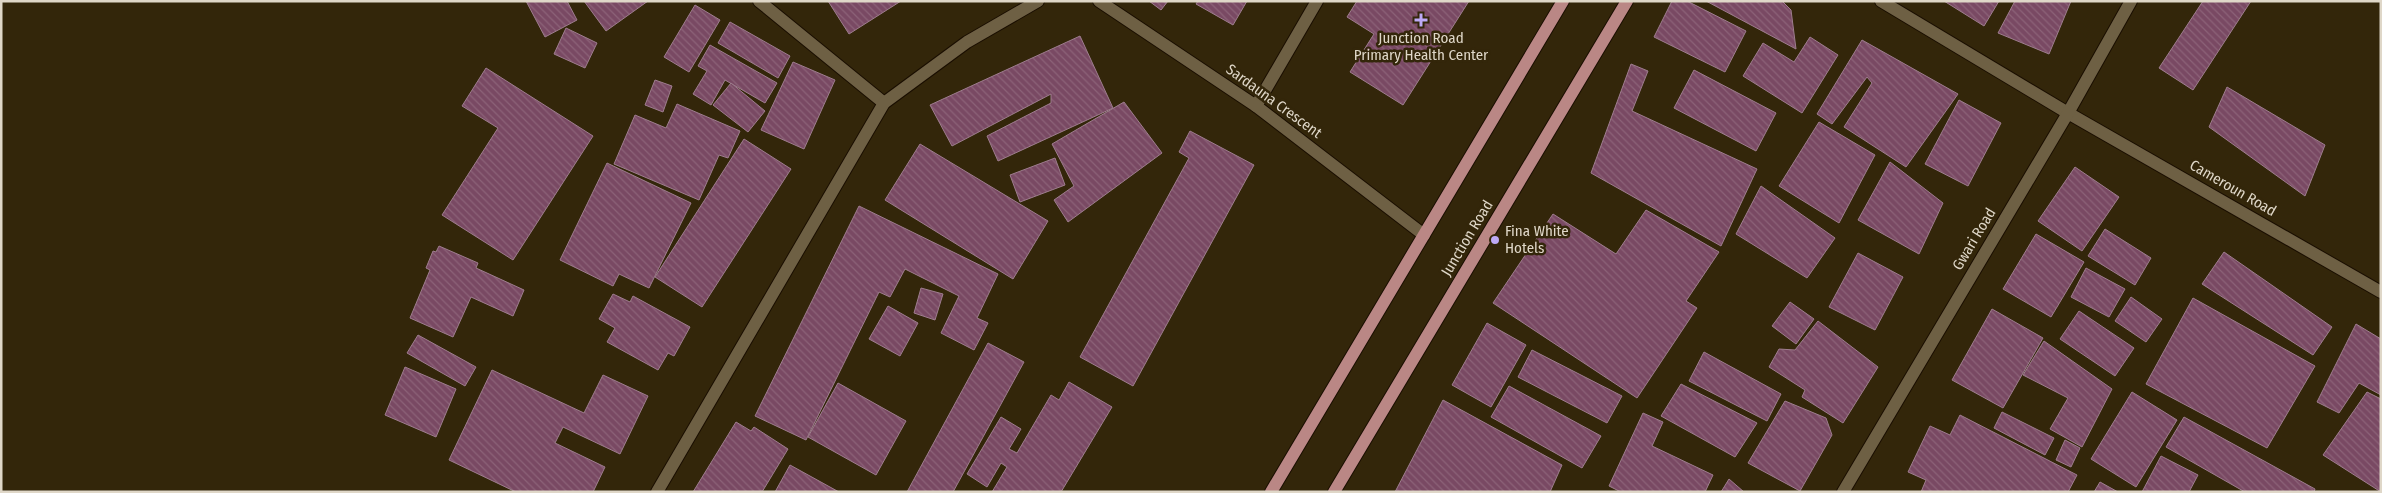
<svg xmlns="http://www.w3.org/2000/svg" width="2382" height="493" font-family="'Fira Sans Condensed',sans-serif">
	<style>
		.building { fill: url(#building-back-hatch); stroke: #9e7d8e }
		.lines { fill: none; stroke-linecap: round; stroke-linejoin: round }
		.street-casing { stroke: #1a0e00; stroke-width: 14 }
		.secondary-casing { stroke: #1a0e00; stroke-width: 14 }
		.primary-casing { stroke: #1a0e00; stroke-width: 14 }
		.street { stroke: #6e6044; stroke-width: 12 }
		.secondary { stroke: #6e6044; stroke-width: 12 }
		.primary { stroke: #ba8785; stroke-width: 12 }
		.poi-dot { fill: #bda9f5; stroke: #33260a; stroke-width: 2 }
		.labels { text-anchor: middle; dominant-baseline: central; stroke-width: 5; stroke-linejoin: round; paint-order: stroke }
		.poi-label { font-size: 15px; fill: #dfd7c8; stroke: #33260a }
		.street-label { font-size: 15px; fill: #dfd7c8; stroke: #33260a }
	</style>
	<defs>
		<pattern id="building-back-hatch" width="6" height="6" patternUnits="userSpaceOnUse" patternTransform="scale(1.25)"><rect width="6" height="6" fill="#794963"/><path d="M-1 5l2 2M0 0l6 6M5-1l2 2" fill="none" stroke="#8c6278"/></pattern>
	</defs>
	<rect width="100%" height="100%" fill="#33260a"/>
	<g class="building">
		<path d="M526,1h41l10,19 -32,17z"/>
		<path d="M584,1h64l-42,30z"/>
		<path d="M828,1h73l-52,33z"/>
		<path d="M1149,1h19l-7,9z"/>
		<path d="M1198,1h49l-14,24 -37,-21z"/>
		<path d="M1357,1h112l-66,104 -53,-33 24,-38 -27,-17z"/>
		<path d="M1672,1h15l59,30 -21,41 -71,-35z"/>
		<path d="M1706,1h76l9,9 5,39z"/>
		<path d="M1944,1h55l-15,25z"/>
		<path d="M2015,1h56l-22,53 -51,-21z"/>
		<path d="M2203,1h48l-58,89 -34,-22z"/>
		<path d="M695,5l25,15 -31,52 -25,-15z"/>
		<path d="M730,22l60,34 -12,22 -60,-35z"/>
		<path d="M566,28l31,15 -12,25 -31,-14z"/>
		<path d="M1080,36l33,72 -115,53 -11,-25 64,-33v-9l-99,52 -22,-41z"/>
		<path d="M1810,37l28,18 -36,58 -59,-37 20,-33 31,19z"/>
		<path d="M1862,40l96,54 -52,73 -62,-40 28,-44 -5,-6 -35,47 -15,-10z"/>
		<path d="M710,45l67,38 -12,20 -40,-23 -14,25 -18,-11 14,-23 -9,-5z"/>
		<path d="M793,62l42,18 -31,69 -43,-19z"/>
		<path d="M1631,64l17,7 -16,40 125,58 -36,77 -130,-73z"/>
		<path d="M486,68l107,68 -80,124 -71,-45 56,-87 -36,-22z"/>
		<path d="M1694,70l82,43 -20,38 -82,-43z"/>
		<path d="M655,80l17,6 -9,26 -18,-7z"/>
		<path d="M731,83l34,28 -17,21 -35,-27z"/>
		<path d="M2227,87l98,58 -20,51 -96,-69z"/>
		<path d="M1959,100l42,23 -33,63 -43,-22z"/>
		<path d="M1124,102l38,51 -94,69 -14,-22 20,-14 -22,-42z"/>
		<path d="M677,104l63,27 -12,27 -9,-3 -20,45 -85,-36 21,-49 31,13z"/>
		<path d="M1819,122l56,33 -36,68 -60,-37z"/>
		<path d="M1190,131l64,34 -121,221 -53,-29 109,-199 -10,-6z"/>
		<path d="M744,139l47,30 -89,138 -47,-30z"/>
		<path d="M920,144l128,77 -35,58 -128,-79z"/>
		<path d="M1055,158l10,27 -45,17 -10,-27z"/>
		<path d="M1890,162l53,41 -24,51 -61,-34z"/>
		<path d="M607,163l84,40 -42,85 -30,-14 -6,12 -53,-26z"/>
		<path d="M2075,167l44,30 -37,54 -44,-30z"/>
		<path d="M1761,186l74,52 -28,40 -71,-44z"/>
		<path d="M859,206l139,68 -21,44 11,5 -14,27 -33,-17 18,-37 -54,-27 -15,28 -11,-5 -73,148 -51,-24z"/>
		<path d="M1646,210l73,42 -33,49 11,7 -60,90 -144,-95 60,-89 63,40z"/>
		<path d="M2105,229l46,29 -16,27 -47,-29z"/>
		<path d="M2036,234l48,28 -33,55 -48,-28z"/>
		<path d="M439,246l39,17 -2,5 48,22 -11,26 -42,-19 -18,40 -43,-19 20,-48 -4,-2 7,-17 3,1z"/>
		<path d="M2224,252l108,75 -19,28 -111,-71z"/>
		<path d="M1858,253l45,24 -28,53 -46,-23z"/>
		<path d="M2086,268l39,21 -16,28 -38,-20z"/>
		<path d="M921,288l22,6 -8,26 -21,-7z"/>
		<path d="M613,294l17,8 3,-6 57,31 -16,29 -6,-3 -10,17 -51,-28 8,-14 -16,-9z"/>
		<path d="M2131,297l31,22 -16,23 -31,-21z"/>
		<path d="M2193,298l122,68 -48,82 -121,-64z"/>
		<path d="M1790,302l24,17 -18,25 -24,-18z"/>
		<path d="M888,306l30,17 -18,33 -31,-17z"/>
		<path d="M1992,309l51,29 -40,70 -51,-28z"/>
		<path d="M2079,311l55,37 -19,28 -55,-37z"/>
		<path d="M1818,321l60,46 -35,56 -41,-26 3,-7 -36,-23 10,-18 16,1z"/>
		<path d="M1487,323l39,22 -35,62 -39,-22z"/>
		<path d="M2356,324l25,15v56l-22,-12 -20,30 -22,-11z"/>
		<path d="M418,335l58,32 -11,19 -58,-33z"/>
		<path d="M2044,341l68,48 -30,58 -32,-18 18,-31 -45,-23z"/>
		<path d="M988,343l36,19 -71,130h-46z"/>
		<path d="M1532,350l90,46 -15,27 -89,-46z"/>
		<path d="M1704,352l77,42 -14,27 -78,-40z"/>
		<path d="M405,367l51,22 -20,48 -51,-22z"/>
		<path d="M492,370l92,43 19,-38 45,21 -28,58 -57,-27 -8,16 50,24 -12,25h-77l-67,-32z"/>
		<path d="M1069,382l43,25 -51,85h-69l15,-25 -6,-4 -14,24 -20,-13 34,-57 20,12 -12,20 8,4 34,-58 8,5z"/>
		<path d="M838,383l68,38 -30,54 -68,-38z"/>
		<path d="M1681,384l76,39 -22,34 -74,-41z"/>
		<path d="M1509,386l92,50 -19,32 -91,-51z"/>
		<path d="M2132,392l45,28 -41,67 -45,-28z"/>
		<path d="M2367,392l14,7v93l-58,-37z"/>
		<path d="M1443,400l119,65 -12,27h-155z"/>
		<path d="M1785,401l41,17 6,17 -32,56 -52,-28z"/>
		<path d="M2002,412l52,26 -9,17 -51,-27z"/>
		<path d="M1643,413l20,9 -11,24 61,29 -8,17h-84l-12,-6z"/>
		<path d="M1960,415l117,60 -9,17h-147l5,-12 -18,-8 22,-46 20,9z"/>
		<path d="M2184,417l131,72 -1,3h-69l-79,-45z"/>
		<path d="M736,422l15,9 3,-4 34,22 -26,43h-69z"/>
		<path d="M2065,440l15,8 -9,19 -15,-7z"/>
		<path d="M2161,456l37,19 -9,17h-47z"/>
		<path d="M790,465l49,27h-64z"/>
		<path d="M1729,479l15,13h-23z"/>
		<path d="M2100,482l18,10h-24z"/>
	</g>
	<g class="lines">
		<g class="street-casing">
			<g id="street">
				<path d="M759,1l125,102"/>
				<path d="M1881,1l187,112 313,179"/>
				<path d="M1256,106l61,-105"/>
				<path d="M657,492l227,-389 83,-61 71,-41"/>
				<path d="M1843,492l225,-379 63,-112"/>
			</g>
		</g>
		<g class="secondary-casing">
			<path id="secondary" d="M1099,1l157,105 168,129"/>
		</g>
		<g class="primary-casing">
			<g id="primary">
				<path d="M1271,492l292,-491"/>
				<path d="M1334,492l293,-491"/>
			</g>
		</g>
		<use href="#street" class="street"/>
		<use href="#secondary" class="secondary"/>
		<use href="#primary" class="primary"/>
	</g>
	<g class="poi-dot">
		<path d="M1418.5 12.5h5v5h5v5h-5v5h-5v-5h-5v-5h5z"/>
		<circle cx="1495" cy="240" r="5"/>
	</g>
	<g class="labels">
		<g class="poi-label">
			<text x="1421" y="38">Junction Road<tspan x="1421" dy="17">Primary Health Center</tspan></text>
			<text x="1505" y="231" text-anchor="start">Fina White<tspan x="1505" dy="17">Hotels</tspan></text>
		</g>
		<g class="street-label">
			<text transform="translate(1274 101) rotate(36)">Sardauna Crescent</text>
			<text transform="translate(2233 188) rotate(30)">Cameroun Road</text>
			<text transform="translate(1467 238) rotate(-59)">Junction Road</text>
			<text transform="translate(1974 239) rotate(-59)">Gwari Road</text>
		</g>
	</g>
	<rect width="2382" height="493" fill="none" stroke="#dfd7c8" stroke-width="5"/>
</svg>
